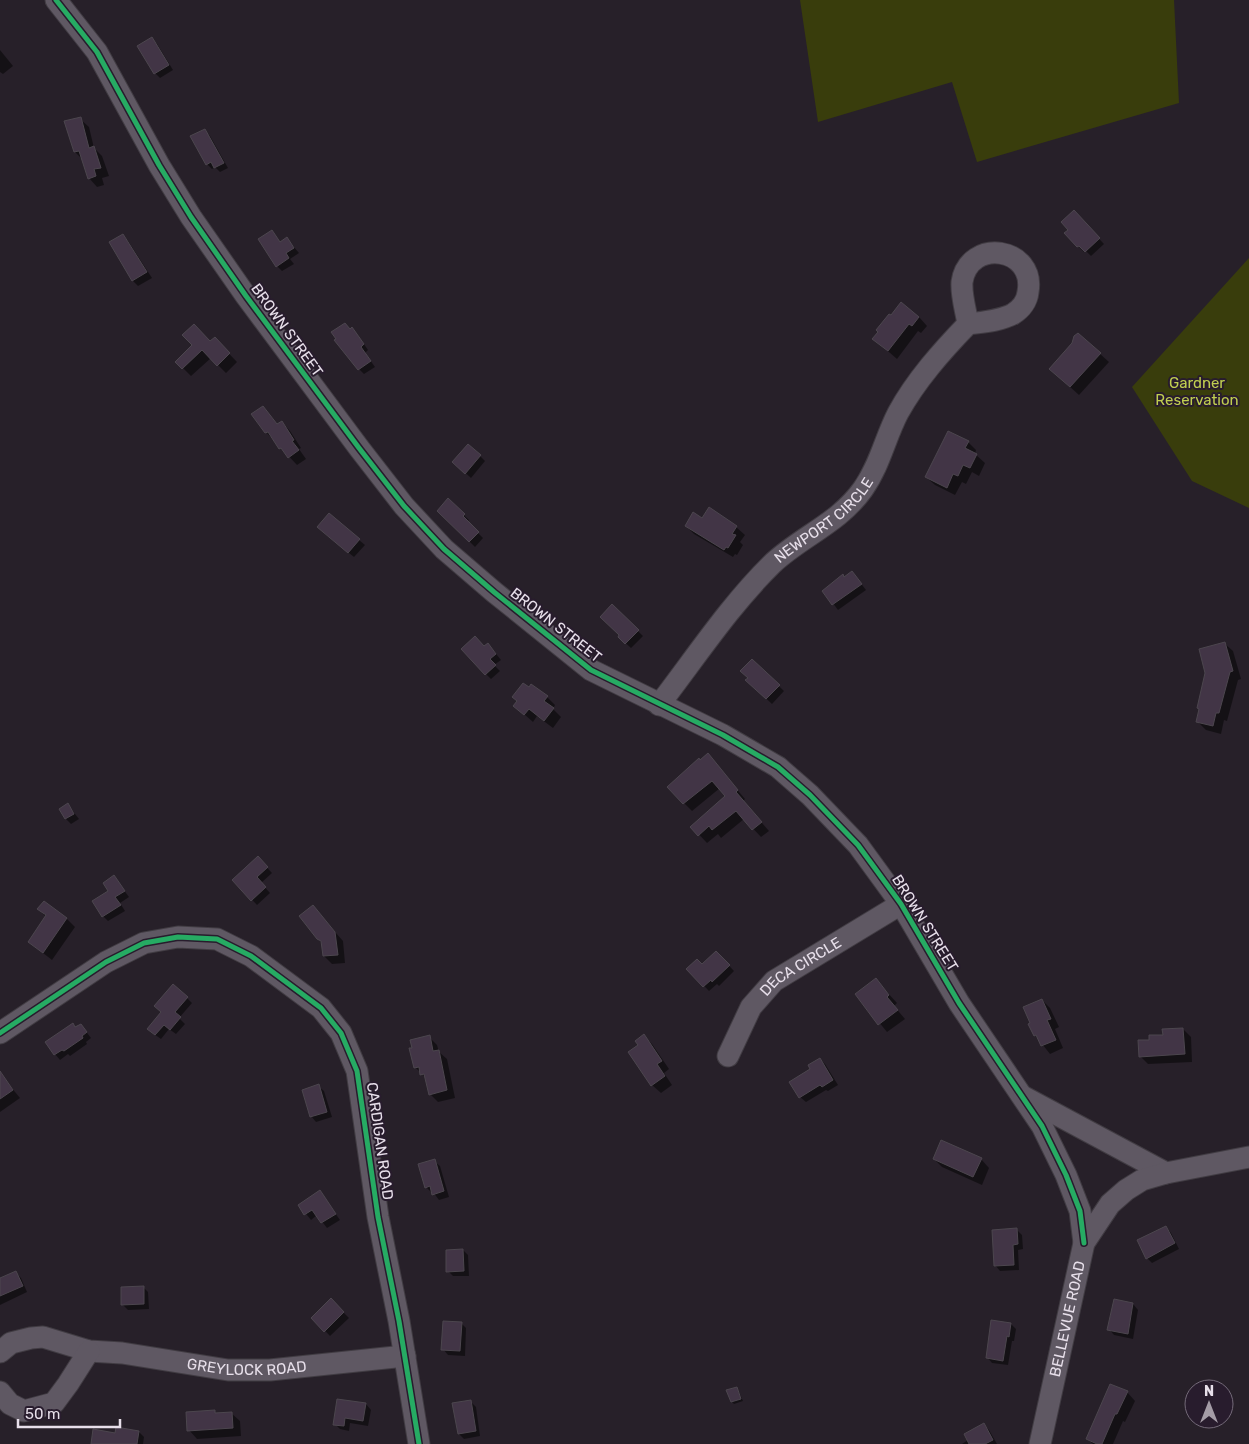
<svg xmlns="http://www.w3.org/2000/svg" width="1249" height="1444" font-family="Rubik,sans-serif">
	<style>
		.green { fill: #393d0c }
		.shadow { fill: #0007 }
		.building { fill: #423546; stroke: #4c464e }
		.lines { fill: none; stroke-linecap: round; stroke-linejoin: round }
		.minor-casing { stroke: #413c43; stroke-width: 23 }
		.minor { stroke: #5f5863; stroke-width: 21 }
		.cycleway-casing { stroke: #281c2d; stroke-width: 8 }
		.cycleway { stroke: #26ab63; stroke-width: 5 }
		.labels { text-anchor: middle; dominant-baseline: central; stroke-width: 4; stroke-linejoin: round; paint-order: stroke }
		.street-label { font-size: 15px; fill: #e7dfea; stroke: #281c2d }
		.park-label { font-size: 15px; fill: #c0ce50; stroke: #281c2d }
	</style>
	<rect width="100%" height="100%" fill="#272029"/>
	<g class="green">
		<path d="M800,0h374l5,103 -202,59 -25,-80 -134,40z"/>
		<path d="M1249,258v250l-57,-27 -60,-94z"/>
	</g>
	<g class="shadow">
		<path d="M152,39l5,5 16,26 -13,8 -5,-5z"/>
		<path d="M0,50l13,16 -10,8 -3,-2z"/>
		<path d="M80,119l9,8 5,21 8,8 7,20 -7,2 2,7 -7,2 -8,-9 -6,-18 -8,-8z"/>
		<path d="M204,130l6,6 18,32 -8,4 -5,-5 -3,2 -5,-5z"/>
		<path d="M1074,212l30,32 -13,12 -6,-6 -1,2 -18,-19 4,-3z"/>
		<path d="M272,232l9,11 6,-4 12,14 -9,6 4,5 -12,7 -5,-5z"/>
		<path d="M123,235l5,6 24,37 -14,8 -5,-5 -22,-39z"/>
		<path d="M919,317l8,9 -6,7 -3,-2 -21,28 -23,-20z"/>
		<path d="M351,330l6,4 11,16 -3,3 10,14 -11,7 -5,-5z"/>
		<path d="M1078,334l31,28 -30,33 -20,-18z"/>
		<path d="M215,339l22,23 -11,11 -15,-15 -20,18 -14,-14z"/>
		<path d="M263,408l15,17 4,-3 8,9 11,17 -2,1 7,10 -9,6 -31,-33z"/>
		<path d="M968,442l8,8 -1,4 10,9 -6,13 -7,-4 -6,12 -4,-2 -7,13 -20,-10 -9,-8z"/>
		<path d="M480,456l5,5 -14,17 -12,-11z"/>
		<path d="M448,500l21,20 -2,2 16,16 -8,9 -37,-37z"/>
		<path d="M703,520l33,7 9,8 -5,7 3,3 -6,10 -2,-1 -2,3 -39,-23 -8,-8z"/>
		<path d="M324,533l35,7 6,5 -11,12z"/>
		<path d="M852,572l14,18 -28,20 -14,-19z"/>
		<path d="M612,606l31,30 -12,12 -12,-11 2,-2z"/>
		<path d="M1224,643l9,8 8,28 -3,1 -11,41 -3,-1 -3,14 -15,-4 -9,-9z"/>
		<path d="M484,648l9,2 8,10 -7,5 6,6 -9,8 -5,-5z"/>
		<path d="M752,660l32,31 -12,13 -25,-24 2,-2z"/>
		<path d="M547,697l8,8 -2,4 8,8 -8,11 -16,-12 -4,6 -18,-16z"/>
		<path d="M708,755l37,44 -2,2 26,30 -8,6 -17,-18 -23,19 -3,-4 -11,9 -15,-16 35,-31 -7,-8 -28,23 -24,-24z"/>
		<path d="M68,805l11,14 -8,5 -5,-5z"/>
		<path d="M258,858l14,15 -11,10 9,10 -13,12 -23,-25z"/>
		<path d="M114,877l15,20 -9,6 5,8 -17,10 -5,-5z"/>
		<path d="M44,902l23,17 8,8 -23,33 -23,-18 17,-25 -7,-8z"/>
		<path d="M313,907l30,34 2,22 -13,1 -8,-8 -2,-13 -4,-4z"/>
		<path d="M716,952l18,19 -15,15 -2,-2 -8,7 -21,-22 14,-4z"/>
		<path d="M875,979l22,24 -3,3 11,13 -18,13 -31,-38z"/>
		<path d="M187,998l5,5 -13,15 6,6 -9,10 -7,-5 -8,10 -7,-5z"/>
		<path d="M1042,1000l8,8 9,19 -4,2 8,19 -13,6 -15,-19z"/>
		<path d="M81,1025l10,13 -5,4 1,2 -17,12 -2,-2 -8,6 -5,-6 21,-26z"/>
		<path d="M1183,1029l8,8 1,25 -44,2 -8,-8 11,-15z"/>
		<path d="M644,1036l8,8 17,25 -5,4 8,12 -11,8 -9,-8 -12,-40z"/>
		<path d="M429,1037l8,8 2,7 8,7 8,39 -17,4 -8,-8 -3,-15 -12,-12z"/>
		<path d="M820,1059l5,5 13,21 -10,6 -2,-1 -20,12 -6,-5 12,-28z"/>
		<path d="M2,1076l18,22 -20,14v-34z"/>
		<path d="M318,1086l6,5 8,26 -16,5 -5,-6z"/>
		<path d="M934,1159h47l8,9 -7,17 -40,-18z"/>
		<path d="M434,1161l6,5 9,31 -10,3 -6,-8h-2l-5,-5z"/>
		<path d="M320,1192l20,28 -13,8 -10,-13 -6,5 -12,-15z"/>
		<path d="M1166,1227l5,6 8,16 -27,14 -5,-5z"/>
		<path d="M1017,1230l5,5 1,14 -5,1 1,20 -19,1 -5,-6z"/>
		<path d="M463,1250l5,5 1,21h-16l-5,-5z"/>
		<path d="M16,1273l5,5 6,14 -27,13v-26z"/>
		<path d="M143,1287l5,5 1,17 -21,1 -6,-6z"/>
		<path d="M331,1300l18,18 -19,18 -17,-18z"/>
		<path d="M1133,1304l5,6 -5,29 -19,-4 -5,-6z"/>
		<path d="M461,1323l5,5 -1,28 -17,-1 -5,-6z"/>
		<path d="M1011,1324l5,5 -2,12h-2l-4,24 -16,-2 -5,-6z"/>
		<path d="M737,1388l6,13 -9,3 -2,-2z"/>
		<path d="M1127,1392l8,9 -10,21 -2,-1 -10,23h-20l-5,-5z"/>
		<path d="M470,1401l6,6 4,29 -16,3 -5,-5z"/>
		<path d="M366,1404l5,6 -3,16 -18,-3 -1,8 -9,-2 -5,-5z"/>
		<path d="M214,1412l2,2 15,-1 9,8 1,15 -44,3 -8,-9z"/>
		<path d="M984,1425l5,5 8,14h-35l6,-4z"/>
		<path d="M139,1432l5,5 -1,7h-50l23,-10z"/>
	</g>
	<g class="building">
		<path d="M152,37l17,28 -15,9 -17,-28z"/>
		<path d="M81,117l8,31 5,-2 7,22 -7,1 2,7 -8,3 -9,-28 -5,1 -10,-31z"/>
		<path d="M205,129l19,34 -10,5 -3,-6 -5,3 -16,-29z"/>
		<path d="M1074,210l26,28 -15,14 -6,-6 -2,1 -13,-14 4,-3 -7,-8z"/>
		<path d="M272,230l8,12 7,-5 7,11 -8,5 3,5 -13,9 -18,-28z"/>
		<path d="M123,234l24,38 -15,9 -23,-39z"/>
		<path d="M901,302l18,15 -7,9 -3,-2 -21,27 -16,-12 6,-7 -2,-2 13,-16 2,1z"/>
		<path d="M345,323l5,6 2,-2 12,17 -3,3 10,14 -13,9 -24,-30 2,-1 -5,-7z"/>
		<path d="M194,324l16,17 5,-4 15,16 -13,13 -15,-16 -20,19 -7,-7 17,-17 -10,-10z"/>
		<path d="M1078,333l23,20 -31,34 -21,-18 23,-26 2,-7z"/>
		<path d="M263,406l14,18 5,-3 12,19 -2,1 7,9 -11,8 -7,-10 -2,1 -11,-17 -3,1 -14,-19z"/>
		<path d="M948,431l21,10 -4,7 12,6 -7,14 -7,-3 -5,11 -5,-2 -6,14 -22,-11z"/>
		<path d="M468,444l13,11 -16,19 -13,-12z"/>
		<path d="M448,498l17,16 -2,2 16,16 -10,10 -32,-31z"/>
		<path d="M709,507l28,19 -5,8 4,1 -8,13 -2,-1 -2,3 -39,-24 8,-14 9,6z"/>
		<path d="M329,513l31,26 -12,14 -31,-26z"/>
		<path d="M852,571l10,13 -30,21 -10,-14 21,-17 1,3z"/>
		<path d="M612,604l27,26 -14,14 -7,-7 1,-2 -19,-18z"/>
		<path d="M475,636l9,10 4,-3 8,11 -6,5 6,6 -11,10 -24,-26z"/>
		<path d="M1225,642l8,29 -3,1 -11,41h-3l-3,13 -17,-4 3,-13 -2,-1 8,-35 -6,-24z"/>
		<path d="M752,659l28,26 -14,14 -21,-19 3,-2 -8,-7z"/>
		<path d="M523,683l6,4 2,-3 17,12 -4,5 10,7 -10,13 -15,-12 -5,6 -11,-9 4,-5 -5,-4z"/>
		<path d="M708,753l30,37 -2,2 26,30 -10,8 -16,-19 -24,19 -3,-4 -11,10 -8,-9 35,-31 -13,-15 -29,23 -16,-17 32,-29 1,2z"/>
		<path d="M68,803l6,11 -9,5 -6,-10z"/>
		<path d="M258,856l10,11 -11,10 9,10 -15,14 -19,-21z"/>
		<path d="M114,875l11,16 -10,6 6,8 -19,12 -10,-16 16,-10 -5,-8z"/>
		<path d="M44,901l23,17 -24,35 -15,-11 18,-27 -9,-6z"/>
		<path d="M313,905l22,27 3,23 -15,1 -2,-15 -4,-2 -18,-23z"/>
		<path d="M716,951l14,14 -18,17 -1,-2 -8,7 -17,-18 11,-10 5,5z"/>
		<path d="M876,978l13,17 -2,2 11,13 -20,15 -23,-31z"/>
		<path d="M173,984l15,13 -13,15 6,5 -11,13 -6,-5 -9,10 -8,-6 14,-17 -7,-6z"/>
		<path d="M1042,999l9,20 -4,1 9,20 -15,6 -5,-11 -2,1 -6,-12 2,-1 -7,-16z"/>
		<path d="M73,1023l2,4 6,-3 6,8 -5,4 1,2 -19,13 -2,-1 -8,5 -9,-13z"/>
		<path d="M1183,1028l2,26 -46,3 -1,-17h11v-5h14l-1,-6z"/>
		<path d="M644,1034l18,27 -5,3 8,12 -14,10 -23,-34 10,-7 -3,-4z"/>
		<path d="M430,1035l3,16 6,-1 8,40 -18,5 -5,-21 -4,1 -1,-8 -5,1 -5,-20h3l-2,-8z"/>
		<path d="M820,1058l13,22 -11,7 -2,-2 -21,13 -10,-16 21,-13 -2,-4z"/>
		<path d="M0,1071l13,19 -13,9z"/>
		<path d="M319,1084l8,28 -17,5 -8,-27z"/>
		<path d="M941,1140l41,18 -9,19 -40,-18z"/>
		<path d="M435,1159l9,32 -12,4 -2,-9 -5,2 -7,-24z"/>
		<path d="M320,1190l16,24 -15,9 -9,-13 -8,5 -6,-10z"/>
		<path d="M1166,1226l9,17 -29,16 -9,-19z"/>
		<path d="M1017,1228l1,16 -5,1 1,20 -20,1 -2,-36z"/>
		<path d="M463,1249l1,22 -18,1v-22z"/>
		<path d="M16,1271l7,15 -23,10v-18z"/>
		<path d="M144,1286v18l-23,1v-18z"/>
		<path d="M331,1298l13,14 -20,20 -13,-14z"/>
		<path d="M1114,1299l19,4 -5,31 -21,-4z"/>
		<path d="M991,1320l20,3 -2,14 -2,-1 -4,25 -17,-3z"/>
		<path d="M443,1321l19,1 -2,29 -19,-1z"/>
		<path d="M1110,1384l18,7 -11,23h-2l-13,30h-5l-11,-5z"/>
		<path d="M737,1387l4,12 -10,3 -5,-12z"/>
		<path d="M337,1399l29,4 -3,18 -18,-3 -1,8 -11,-1z"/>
		<path d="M471,1400l5,31 -18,3 -6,-31z"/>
		<path d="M215,1410v3l17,-1 1,16 -46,3 -1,-19z"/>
		<path d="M984,1423l9,17 -8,4h-16l-5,-10z"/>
		<path d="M116,1427l23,4 -2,13h-46l2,-15 22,4z"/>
	</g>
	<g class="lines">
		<g class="minor-casing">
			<g id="minor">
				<path d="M56,0l41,52 62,113 32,52 55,79 113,152 45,58 40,43 50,43 97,78 132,65 55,32 32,28 48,50 43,59 58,99 83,123 24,49 14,36 4,32"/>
				<path id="s1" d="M659,705c37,-48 71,-100 114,-142 29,-27 66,-40 90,-74 17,-24 22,-51 35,-76 18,-33 44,-62 70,-89 -2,-13 -7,-28 -6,-42 7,-45 74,-35 66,10 -1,9 -7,17 -15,22 -13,7 -30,8 -45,10"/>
				<path d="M0,1033l106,-71 38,-19 34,-6 39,2 34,17 70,52 20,25 16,38 21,146 21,104 20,123"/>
				<path id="s2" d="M728,1056l23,-49 23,-26 127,-77"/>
				<path d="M1024,1097l142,76"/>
				<path id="s3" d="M0,1352l11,-9 20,-5 12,-1 46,14 33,2 106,17h42l135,-14"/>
				<path d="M0,1392l10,12 14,7 30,-8 14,-19 21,-33"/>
				<path id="s4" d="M1040,1444l44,-201 26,-39 16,-14 16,-10 24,-7 83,-16"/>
			</g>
		</g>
		<use href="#minor" class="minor"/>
		<g class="cycleway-casing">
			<g id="cycleway">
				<path d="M56,0l41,52 62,113 32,52 55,79 113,152 45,58 40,43 50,43 97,78 132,65 55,32 32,28 48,50 43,59 58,99 83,123 24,49 14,36 4,32"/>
				<path d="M0,1033l106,-71 38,-19 34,-6 39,2 34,17 70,52 20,25 16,38 21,146 21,104 20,123"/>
			</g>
		</g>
		<use href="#cycleway" class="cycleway"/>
	</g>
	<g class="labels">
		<g class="street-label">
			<text transform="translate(287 330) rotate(54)">BROWN STREET</text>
			<text stroke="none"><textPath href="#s1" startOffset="249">NEWPORT CIRCLE</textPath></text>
			<text transform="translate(556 625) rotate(38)">BROWN STREET</text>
			<text transform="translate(925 923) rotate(58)">BROWN STREET</text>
			<text stroke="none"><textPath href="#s2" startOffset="119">DECA CIRCLE</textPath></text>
			<text transform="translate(380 1141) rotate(82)">CARDIGAN ROAD</text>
			<text stroke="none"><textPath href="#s4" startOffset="128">BELLEVUE ROAD</textPath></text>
			<text stroke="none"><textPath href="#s3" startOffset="254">GREYLOCK ROAD</textPath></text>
		</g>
		<g class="park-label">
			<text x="1197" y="383">Gardner<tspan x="1197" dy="17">Reservation</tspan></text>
		</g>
	</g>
	<g transform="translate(1209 1404)"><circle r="24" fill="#281c2d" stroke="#746a79"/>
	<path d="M0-4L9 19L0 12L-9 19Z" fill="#a49ca6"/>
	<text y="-8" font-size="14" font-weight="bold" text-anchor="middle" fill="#e7dfea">N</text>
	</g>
	<path d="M18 1419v8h102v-8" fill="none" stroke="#e7dfea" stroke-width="2.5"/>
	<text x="25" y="1419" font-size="15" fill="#e7dfea" stroke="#281c2d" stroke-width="4" paint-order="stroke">50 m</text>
</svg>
